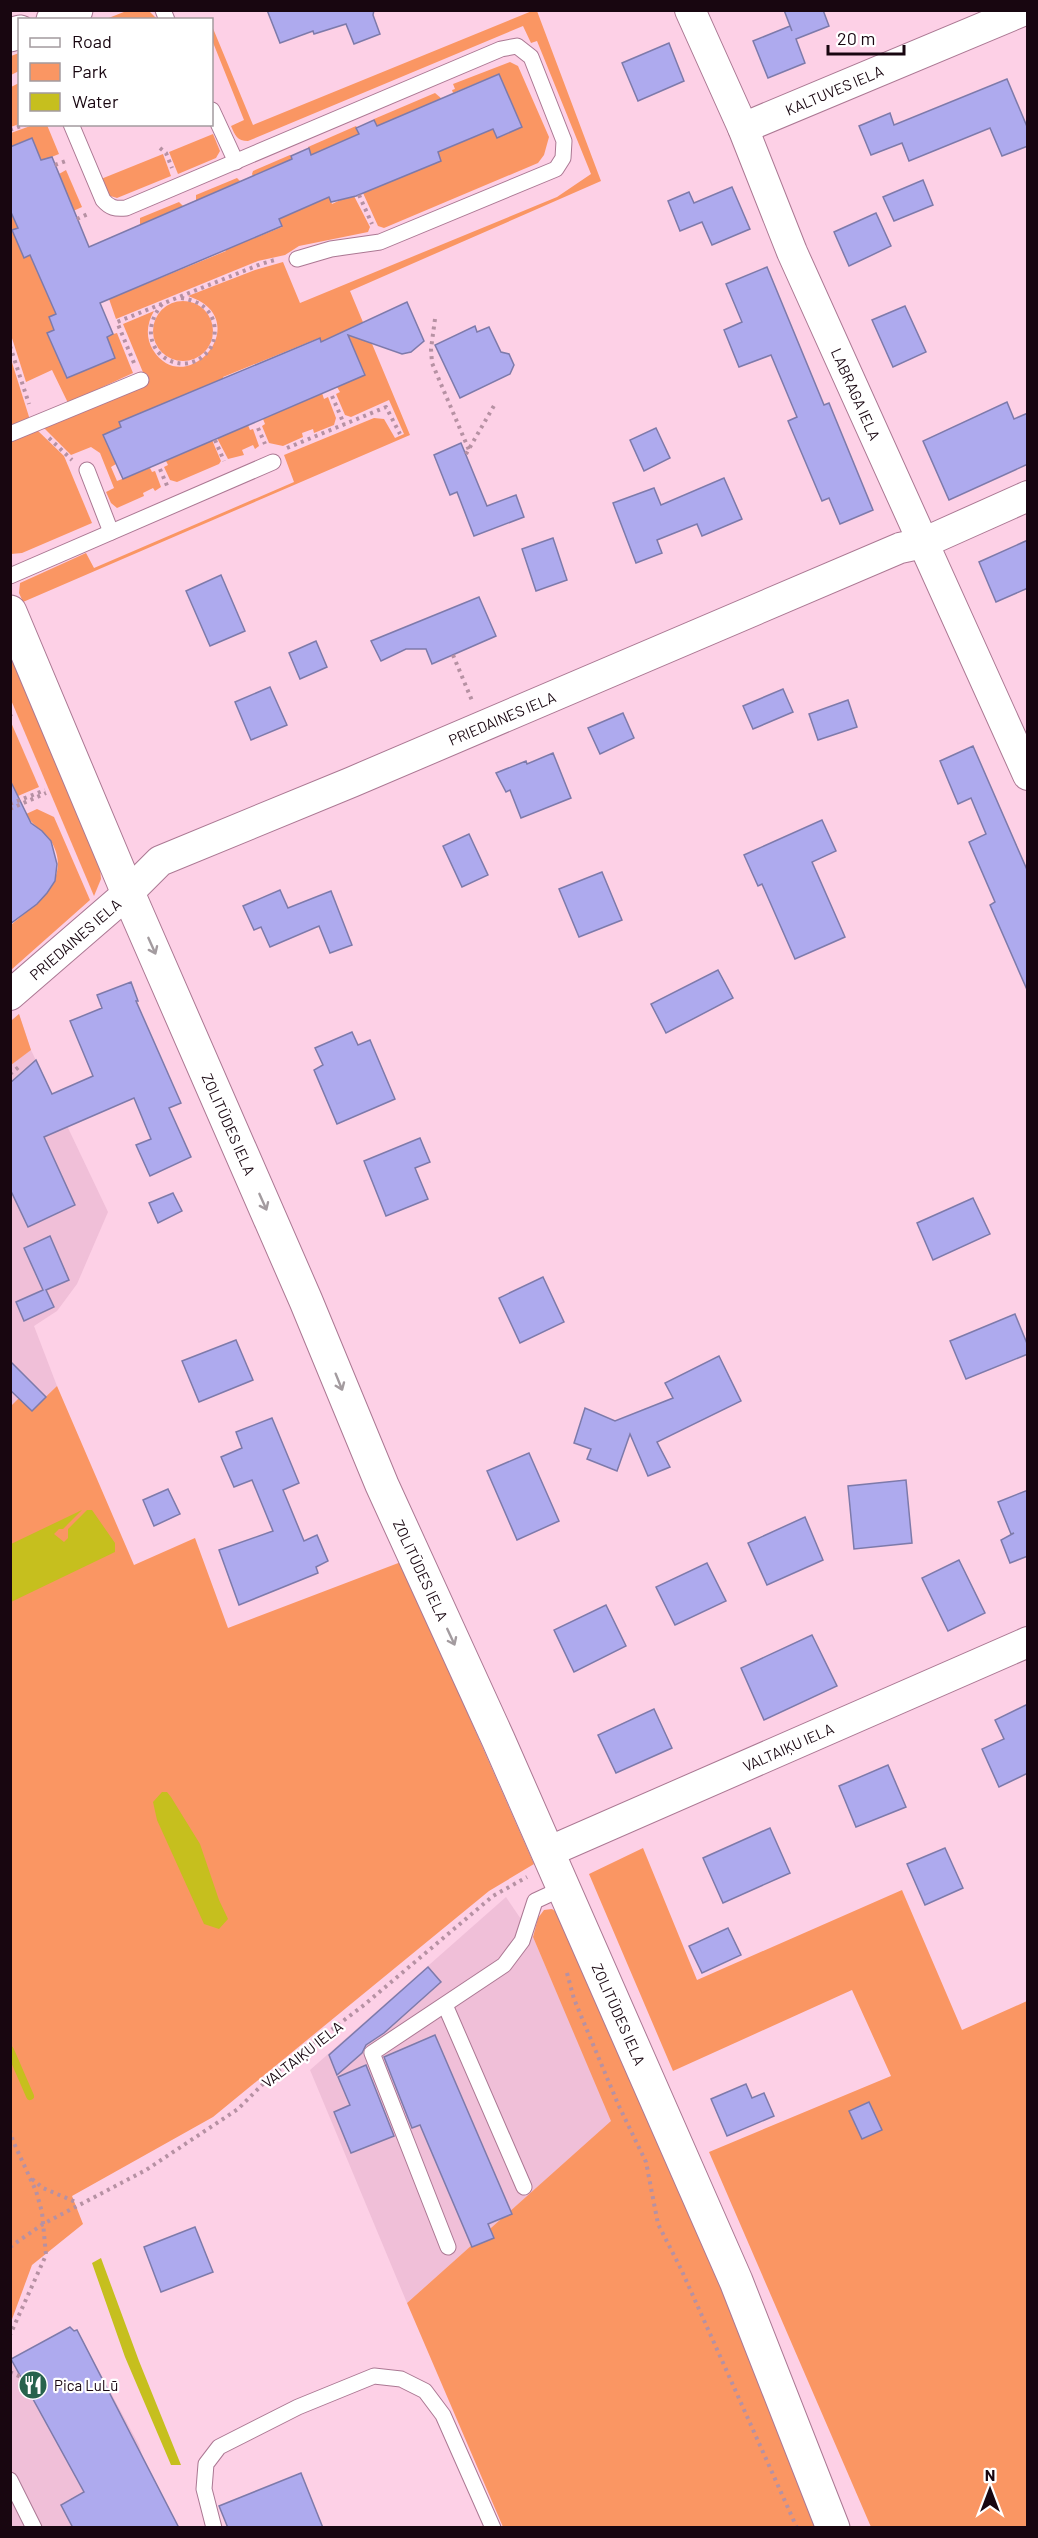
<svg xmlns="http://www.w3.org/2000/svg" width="1038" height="2538" font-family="Barlow,sans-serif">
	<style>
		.built { fill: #f0bfd8 }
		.green { fill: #fa9663 }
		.water { fill: #c6bf1e }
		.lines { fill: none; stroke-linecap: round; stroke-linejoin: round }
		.stream { stroke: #c6bf1e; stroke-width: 8 }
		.building { fill: #aeaaee; stroke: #7d7aaa; stroke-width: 1.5 }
		.service-casing { stroke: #ab7893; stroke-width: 17 }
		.minor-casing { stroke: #ab7893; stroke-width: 32 }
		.tertiary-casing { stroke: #ab7893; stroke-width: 35 }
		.path { stroke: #b691a3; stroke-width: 4; stroke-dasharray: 3 4.5; stroke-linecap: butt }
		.service { stroke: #fff; stroke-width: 15 }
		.minor { stroke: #fff; stroke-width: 30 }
		.tertiary { stroke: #fff; stroke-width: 33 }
		.oneway { stroke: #a39b9f }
		.labels { text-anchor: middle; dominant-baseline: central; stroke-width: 4.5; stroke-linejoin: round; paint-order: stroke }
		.street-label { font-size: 15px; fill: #180610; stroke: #fff }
		.poi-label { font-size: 15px; fill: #180610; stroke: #fff; text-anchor: start }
	</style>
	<rect width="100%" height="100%" fill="#fdd0e6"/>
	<g class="built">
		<path d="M19,1014l12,36 77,162 -31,72 -20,27 -23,15 23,60 -25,25 -21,-5 -1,-385z"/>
		<path d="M506,1897l27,40 79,184 -205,182 -97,-233z"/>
		<path d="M77,2330l62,115 5,16 35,66 -168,1v-168l28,-16 14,-1z"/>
	</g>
	<g class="green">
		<path d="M129,10l20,1 8,8h-51z"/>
		<path d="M532,11h5l64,170 -251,110 60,144 -387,167 -4,-9 1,-10 66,-30 8,15 200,-86 -10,-27 90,-37 10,1 11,19 9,-4 -15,-34 -38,17 -6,-2 -9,-21 4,-2 -3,-5 28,-13 -19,-42 -25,10 -2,-4 -96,39 2,7 -77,26 -28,12 1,5 -17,8 12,29 -5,3 6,14 33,-13 2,4 3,-1 6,16 -6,4 -2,-3 -10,5 1,3 -27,12 -6,-5 -5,-11 8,-4 -14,-35 -9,-6 -20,8 -28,-28 104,-45 -24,-58 31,-13c-7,12 -9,26 -1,39 33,52 105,-31 35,-54l67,-26 28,-8 17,41 257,-106 34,-23 -54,-133 -6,2 -8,-17 -275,115c-11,0 -13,-6 -17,-15l13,-6 -32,-80v-14l41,99z"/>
		<path d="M19,53v18l-8,4v-19z"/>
		<path d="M510,62l8,4 31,71 -5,18 -6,8 -154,65 -6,-2 -15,-33 78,-32 -3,-9 55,-23 4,9 25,-11 -23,-53 -46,19 -1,-3 3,-1 -2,-5z"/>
		<path d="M19,83v41l-8,3v-40z"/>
		<path d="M435,93l7,6 -68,29v-9z"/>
		<path d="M33,125h14l12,29 -10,4 -4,5 -1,-4 -3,1 -10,-22 -20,9v-14z"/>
		<path d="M356,126l6,7 -54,23v-9z"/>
		<path d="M213,134l7,17 -4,7 -38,16 -9,-22z"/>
		<path d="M163,154l8,22 -54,22 -10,-3 -6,-16z"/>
		<path d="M290,155l6,6 -43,15 -1,-2 1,-3z"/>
		<path d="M66,170l16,37 -11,5 -12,-38z"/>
		<path d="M237,178l3,3 -44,20v-6z"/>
		<path d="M353,194l17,33 -2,5 -69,14 -14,9 -27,6 -142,58 -7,-20 117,-48 -3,-8 29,-12 3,7 27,-11 -3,-8 50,-22 3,7z"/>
		<path d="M179,202l4,4 -43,19v-7z"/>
		<path d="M10,210l8,18 -5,2 17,25 26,59 -7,3 5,13 -7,3 12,27 15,15 41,-17 -10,-24 5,1 7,-2 16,40 -65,30 -16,-33 -26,12 -15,-47z"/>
		<circle cx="183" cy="331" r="30"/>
		<path d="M10,356l20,64 -20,8z"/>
		<path d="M322,393l2,6 4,-2 8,21 -2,7 -20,8 -1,-4 -11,4 1,4 -20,9 -14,-3 -7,-17 3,-2 -2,-5z"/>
		<path d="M248,425l2,5 3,-1 6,17 -4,3 -2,-4 -11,5 2,5 -16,4 -11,-21z"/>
		<path d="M36,429l28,27 28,67 -70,30 -11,1v-115z"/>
		<path d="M212,440l9,21 -2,3 -42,18 -7,-2 -6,-13 4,-2 -2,-4z"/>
		<path d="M10,639l90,229 1,11 -7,17 -83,-196z"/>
		<path d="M10,720l29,67 -28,12z"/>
		<path d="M37,809l17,8 36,83 -79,70 -1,-44c24,-21 64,-46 41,-85 -7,-11 -19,-15 -25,-27z"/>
		<path d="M19,1014l12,36 -20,15v-44z"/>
		<path d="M57,1386l77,179 61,-27 33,90 173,-66 133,302 -45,27 -276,226 -141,79 11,28 -51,41 -21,57v-916l8,-8 13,12z"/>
		<path d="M643,1848l54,132 205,-90 60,140 65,-29v526h-156l-162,-375 182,-76 -39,-86 -179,81 -84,-197z"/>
		<path d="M552,1909l7,5 266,613h-322l-96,-224 204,-182 -78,-184 5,-19 6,-8z"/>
	</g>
	<g class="water">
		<path d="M82,1510l-19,19h-4l-5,5 10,8 4,-4v-9l19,-19h5l23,33v9l-104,50v-58z"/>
		<path d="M162,1792h5l4,5 29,47 19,56 9,19 -9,10 -15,-5 -47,-104 -4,-18z"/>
		<path d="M101,2258l38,103 42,104h-10l-46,-108 -33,-94z"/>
	</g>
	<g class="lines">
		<path class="stream" d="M10,2050l20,46"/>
	</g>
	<g class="building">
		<path d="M267,10h107l-1,5 7,19 -26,10 -8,-20 -32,10 -1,-3 -33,12z"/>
		<path d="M784,10h39l6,16 -33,13 9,24 -37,15 -15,-37 37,-15 2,5z"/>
		<path d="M669,43l15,38 -46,20 -16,-38z"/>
		<path d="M499,74l23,53 -25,11 -4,-9 -55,23 3,9 -85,35 -25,6 -2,-5 -50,22 3,7 -182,77 13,31 -6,3 8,21 -48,20 -20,-45 7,-3 -5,-13 7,-3 -26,-59 -6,3 -12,-28 6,-2 -8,-18v-63l22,-9 9,22 11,-3 37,90 203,-88 -1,-3 18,-8 2,7 48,-21 -3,-6 18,-8 3,6z"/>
		<path d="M1007,79l21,50v17l-26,10 -12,-28 -81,33 -7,-18 -31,12 -12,-29 31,-13 4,12z"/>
		<path d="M923,180l10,25 -39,16 -11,-24z"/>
		<path d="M732,187l18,42 -38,16 -10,-23 -22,9 -12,-30 21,-9 5,11z"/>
		<path d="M876,213l15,33 -42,20 -15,-34z"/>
		<path d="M767,267l57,138 5,-2 44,107 -33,14 -11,-26 -7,3 -34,-80 9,-4 -26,-62 -32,12 -15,-37 18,-8 -16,-38z"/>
		<path d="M407,302l17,39 -13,11 -9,2 -54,-19 17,40 -242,104 -20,-44 18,-8 -2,-5 201,-84 1,4z"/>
		<path d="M905,306l21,46 -33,15 -21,-47z"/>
		<path d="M475,326l2,6 12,-5 12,25 8,2 5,11 -4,9 -50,24 -25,-53z"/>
		<path d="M1007,402l7,17 14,-6v51l-79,36 -26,-59z"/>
		<path d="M656,428l14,30 -26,13 -14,-31z"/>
		<path d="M461,443l26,63 29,-11 8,22 -50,19 -17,-44 -7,3 -16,-40z"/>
		<path d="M724,478l18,41 -40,17 -5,-12 -40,16 5,13 -26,10 -23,-60 41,-15 7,17z"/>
		<path d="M553,538l14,42 -31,11 -14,-42z"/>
		<path d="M1028,540v48l-32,14 -17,-40z"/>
		<path d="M221,575l24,56 -35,15 -24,-55z"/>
		<path d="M479,597l17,39 -64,28 -6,-15h-20l-25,12 -10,-20z"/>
		<path d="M316,641l11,26 -27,12 -11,-26z"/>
		<path d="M270,687l17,38 -36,15 -16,-38z"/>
		<path d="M783,689l10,23 -40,17 -10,-23z"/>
		<path d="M848,700l9,27 -39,13 -9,-26z"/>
		<path d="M623,713l11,25 -34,16 -12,-26z"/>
		<path d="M973,746l55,126v120l-38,-87 5,-3 -26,-60 17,-8 -15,-36 -13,6 -18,-43z"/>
		<path d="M553,753l18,45 -50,20 -11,-28 -4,2 -10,-19 30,-12 1,3z"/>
		<path d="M10,780l21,43 11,8 9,10 6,23 -2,17 -8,12 -10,11 -27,20z"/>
		<path d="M822,820l14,31 -24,11 33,75 -50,22 -33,-75 -4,2 -14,-31z"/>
		<path d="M469,834l19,41 -26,12 -19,-41z"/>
		<path d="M602,872l20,48 -43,17 -20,-48z"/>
		<path d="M280,890l8,18 43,-17 21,54 -22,8 -11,-27 -49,21 -9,-20 -7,3 -11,-24z"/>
		<path d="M718,970l15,28 -67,35 -15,-29z"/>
		<path d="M131,982l7,19h-2l45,102 -12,5 22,49 -41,19 -14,-31 15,-6 -17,-41 -90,39 31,68 -47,22 -18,-38v-106l26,-23 16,34 41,-18 -23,-55 32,-13 -5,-13z"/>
		<path d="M352,1032l6,13 12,-5 25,59 -58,25 -23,-54 9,-5 -8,-17z"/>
		<path d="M420,1138l10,24 -15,6 13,31 -42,17 -22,-55z"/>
		<path d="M173,1193l9,18 -24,12 -9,-20z"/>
		<path d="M973,1198l17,36 -57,26 -16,-37z"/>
		<path d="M50,1236l19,44 -23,10 8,17 -30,14 -8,-19 27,-12 -19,-42z"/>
		<path d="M543,1277l21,45 -44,21 -21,-45z"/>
		<path d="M1015,1314l13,32v8l-62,25 -16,-38z"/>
		<path d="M236,1340l17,40 -54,22 -17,-41z"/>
		<path d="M719,1356l22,45 -84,41 13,25 -22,9 -18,-42 -13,37 -30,-12 4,-10 -17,-6 11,-35 30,13 58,-23 -8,-15z"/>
		<path d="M10,1361l36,36 -14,14 -22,-21z"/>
		<path d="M272,1418l27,65 -16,7 21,51 13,-6 11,26 -12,6 2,6 -79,32 -20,-55 54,-19 -21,-51 -18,7 -13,-30 21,-9 -6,-16z"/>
		<path d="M529,1453l30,68 -42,19 -30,-69z"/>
		<path d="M906,1480l6,63 -58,6 -6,-63z"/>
		<path d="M168,1489l12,25 -26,12 -11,-26z"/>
		<path d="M1028,1490v66l-18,7 -9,-23 13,-7 -3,1 -13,-32z"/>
		<path d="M805,1517l18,43 -56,25 -19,-42z"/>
		<path d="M959,1560l26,53 -37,18 -26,-53z"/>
		<path d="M707,1563l19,38 -51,24 -19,-38z"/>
		<path d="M606,1605l20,41 -52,26 -20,-42z"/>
		<path d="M812,1635l25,51 -73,34 -23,-52z"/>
		<path d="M1028,1704v69l-29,14 -17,-38 22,-10 -9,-19z"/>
		<path d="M654,1709l18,39 -56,25 -18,-38z"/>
		<path d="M888,1765l18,42 -50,20 -17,-41z"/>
		<path d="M770,1828l20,45 -67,30 -20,-45z"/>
		<path d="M945,1848l18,40 -38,17 -18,-41z"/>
		<path d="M728,1928l13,27 -39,18 -13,-27z"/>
		<path d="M428,1967l13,15 -57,51 -18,12 -4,8 -25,22 -8,-20z"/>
		<path d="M435,2035l77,179 -24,10 6,14 -22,9 -52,-122 -8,3 -28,-71z"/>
		<path d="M366,2065l28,71 -43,17 -17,-41 16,-7 -12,-28z"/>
		<path d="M746,2084l6,14 12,-5 10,23 -47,20 -16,-37z"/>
		<path d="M869,2102l13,28 -20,9 -13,-28z"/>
		<path d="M195,2227l18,45 -52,20 -17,-45z"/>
		<path d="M70,2327l4,4 3,-1 102,198h-106l-12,-23 23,-13 -73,-133z"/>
		<path d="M301,2473l22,55h-95l-9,-22z"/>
	</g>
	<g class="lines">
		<g class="service-casing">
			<g id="service">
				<path d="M163,10l4,10"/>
				<path d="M212,110l24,52"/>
				<path d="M71,124l32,76c7,8 12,9 23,8l375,-159 16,-3 14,11 33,84 -1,17 -7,11 -176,73 -49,7 -34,10"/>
				<path d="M10,434l131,-54"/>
				<path d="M87,470l24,62"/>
				<path d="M10,576l263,-114"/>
				<path d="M445,2005l79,182"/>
				<path d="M448,2247l-76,-194 132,-88 18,-24 13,-40 28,-13"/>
				<path d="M10,2480l24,48"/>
				<path d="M214,2528l-10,-39 2,-25 13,-17 79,-40 76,-31 27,3 24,12 18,24 50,113"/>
			</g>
		</g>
		<g class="minor-casing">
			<g id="minor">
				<path d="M690,10l53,118 49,124 236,523"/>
				<path d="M743,128l282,-118"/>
				<path d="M10,995l118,-102 32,-32 192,-79 548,-234 23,-5 105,-47"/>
				<path d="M548,1852l480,-210"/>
			</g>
		</g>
		<g class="tertiary-casing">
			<g id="tertiary">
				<path d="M53,20l23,-10"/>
				<path d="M10,35l10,-3"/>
				<path d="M10,612l118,281 178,408 76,184 116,254 238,542 97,247"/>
			</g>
		</g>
		<g class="path">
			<path d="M10,130l16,-6"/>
			<path d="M160,148l6,5 6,15"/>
			<path d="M55,165l11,-4"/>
			<path d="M359,195l13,29"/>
			<path d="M77,219l13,-6"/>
			<path d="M162,304c-36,46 25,82 49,43 4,-8 5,-18 2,-27 -5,-14 -18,-20 -32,-22"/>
			<path d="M435,319l-4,30 1,14 37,87"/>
			<path d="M10,346l19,58"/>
			<path d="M134,363l-17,-41 144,-58 17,-5"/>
			<path d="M332,396l12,28"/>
			<path d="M258,428l7,16"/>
			<path d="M49,438l23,22"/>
			<path d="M215,440l9,21"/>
			<path d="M287,448l99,-41 14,27"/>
			<path d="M466,454l29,-50"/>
			<path d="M160,469l8,19"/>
			<path d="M453,655l20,48"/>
			<path d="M10,715l2,-1"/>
			<path d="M10,804l35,-14"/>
			<path d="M10,809l36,-16"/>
			<path d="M10,1074l10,-8"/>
			<path d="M567,1973l7,26 44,105 28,58 12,62 23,45 116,259"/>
			<path d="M10,2130l3,11 23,50 6,21 4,43 -36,80"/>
			<path d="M32,2179l11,9 35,15"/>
			<path d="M10,2247l33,-23 103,-54 92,-61 33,-33 93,-71 129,-109 34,-19"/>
			<path d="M10,2372l11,5"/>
		</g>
		<use href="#service" class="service"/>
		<use href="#minor" class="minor"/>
		<use href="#tertiary" class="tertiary"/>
	</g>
	<defs><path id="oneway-shaft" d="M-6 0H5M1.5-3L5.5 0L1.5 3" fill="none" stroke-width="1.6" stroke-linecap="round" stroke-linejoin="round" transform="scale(1.5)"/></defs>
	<g class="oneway">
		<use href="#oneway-shaft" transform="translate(152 946) rotate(66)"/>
		<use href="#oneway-shaft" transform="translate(263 1202) rotate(66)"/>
		<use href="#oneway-shaft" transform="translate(339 1382) rotate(68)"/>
		<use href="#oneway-shaft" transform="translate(451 1637) rotate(65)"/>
	</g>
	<defs>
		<g id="restaurant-disc" transform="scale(1.5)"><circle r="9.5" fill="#27634d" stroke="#fff"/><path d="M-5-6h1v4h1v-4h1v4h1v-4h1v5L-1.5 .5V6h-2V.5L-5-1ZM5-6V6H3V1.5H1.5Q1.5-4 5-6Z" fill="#fff"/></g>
	</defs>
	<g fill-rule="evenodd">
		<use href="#restaurant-disc" x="33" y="2385"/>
	</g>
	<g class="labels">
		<g class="street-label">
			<text transform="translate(834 90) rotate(-23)">KALTUVES IELA</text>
			<text transform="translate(856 394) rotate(66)">LABRAGA IELA</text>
			<text transform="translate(502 718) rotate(-23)">PRIEDAINES IELA</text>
			<text transform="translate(75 939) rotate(-41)">PRIEDAINES IELA</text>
			<text transform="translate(229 1124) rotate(66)">ZOLITŪDES IELA</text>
			<text transform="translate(421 1570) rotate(65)">ZOLITŪDES IELA</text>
			<text transform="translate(788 1747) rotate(-24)">VALTAIĶU IELA</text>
			<text transform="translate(619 2014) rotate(66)">ZOLITŪDES IELA</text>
			<text transform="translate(302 2054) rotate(-38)">VALTAIĶU IELA</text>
		</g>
		<g class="poi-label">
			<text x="54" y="2385">Pica LuLū</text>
		</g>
	</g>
	<rect width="1038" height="2538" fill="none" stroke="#180610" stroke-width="24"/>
	<rect x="18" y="18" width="195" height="108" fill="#ffffff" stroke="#a39b9f" stroke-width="1.5"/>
	<rect x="30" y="38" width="30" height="9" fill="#ffffff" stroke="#a39b9f" stroke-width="1.5"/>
	<text x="72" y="48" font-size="18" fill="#180610">Road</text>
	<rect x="30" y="63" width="30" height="18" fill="#fa9663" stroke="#a39b9f" stroke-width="1.5"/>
	<text x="72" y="78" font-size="18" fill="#180610">Park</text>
	<rect x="30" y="93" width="30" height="18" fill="#c6bf1e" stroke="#a39b9f" stroke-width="1.5"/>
	<text x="72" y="108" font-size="18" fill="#180610">Water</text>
	<g transform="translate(990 2490)" stroke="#ffffff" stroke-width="4.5" paint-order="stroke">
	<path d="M0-4.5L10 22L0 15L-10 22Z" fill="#180610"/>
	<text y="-9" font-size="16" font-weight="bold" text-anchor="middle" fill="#180610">N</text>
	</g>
	<path d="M828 45v9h76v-9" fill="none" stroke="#180610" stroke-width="3"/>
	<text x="837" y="45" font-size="18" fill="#180610" stroke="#ffffff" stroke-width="4.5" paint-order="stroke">20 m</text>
</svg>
